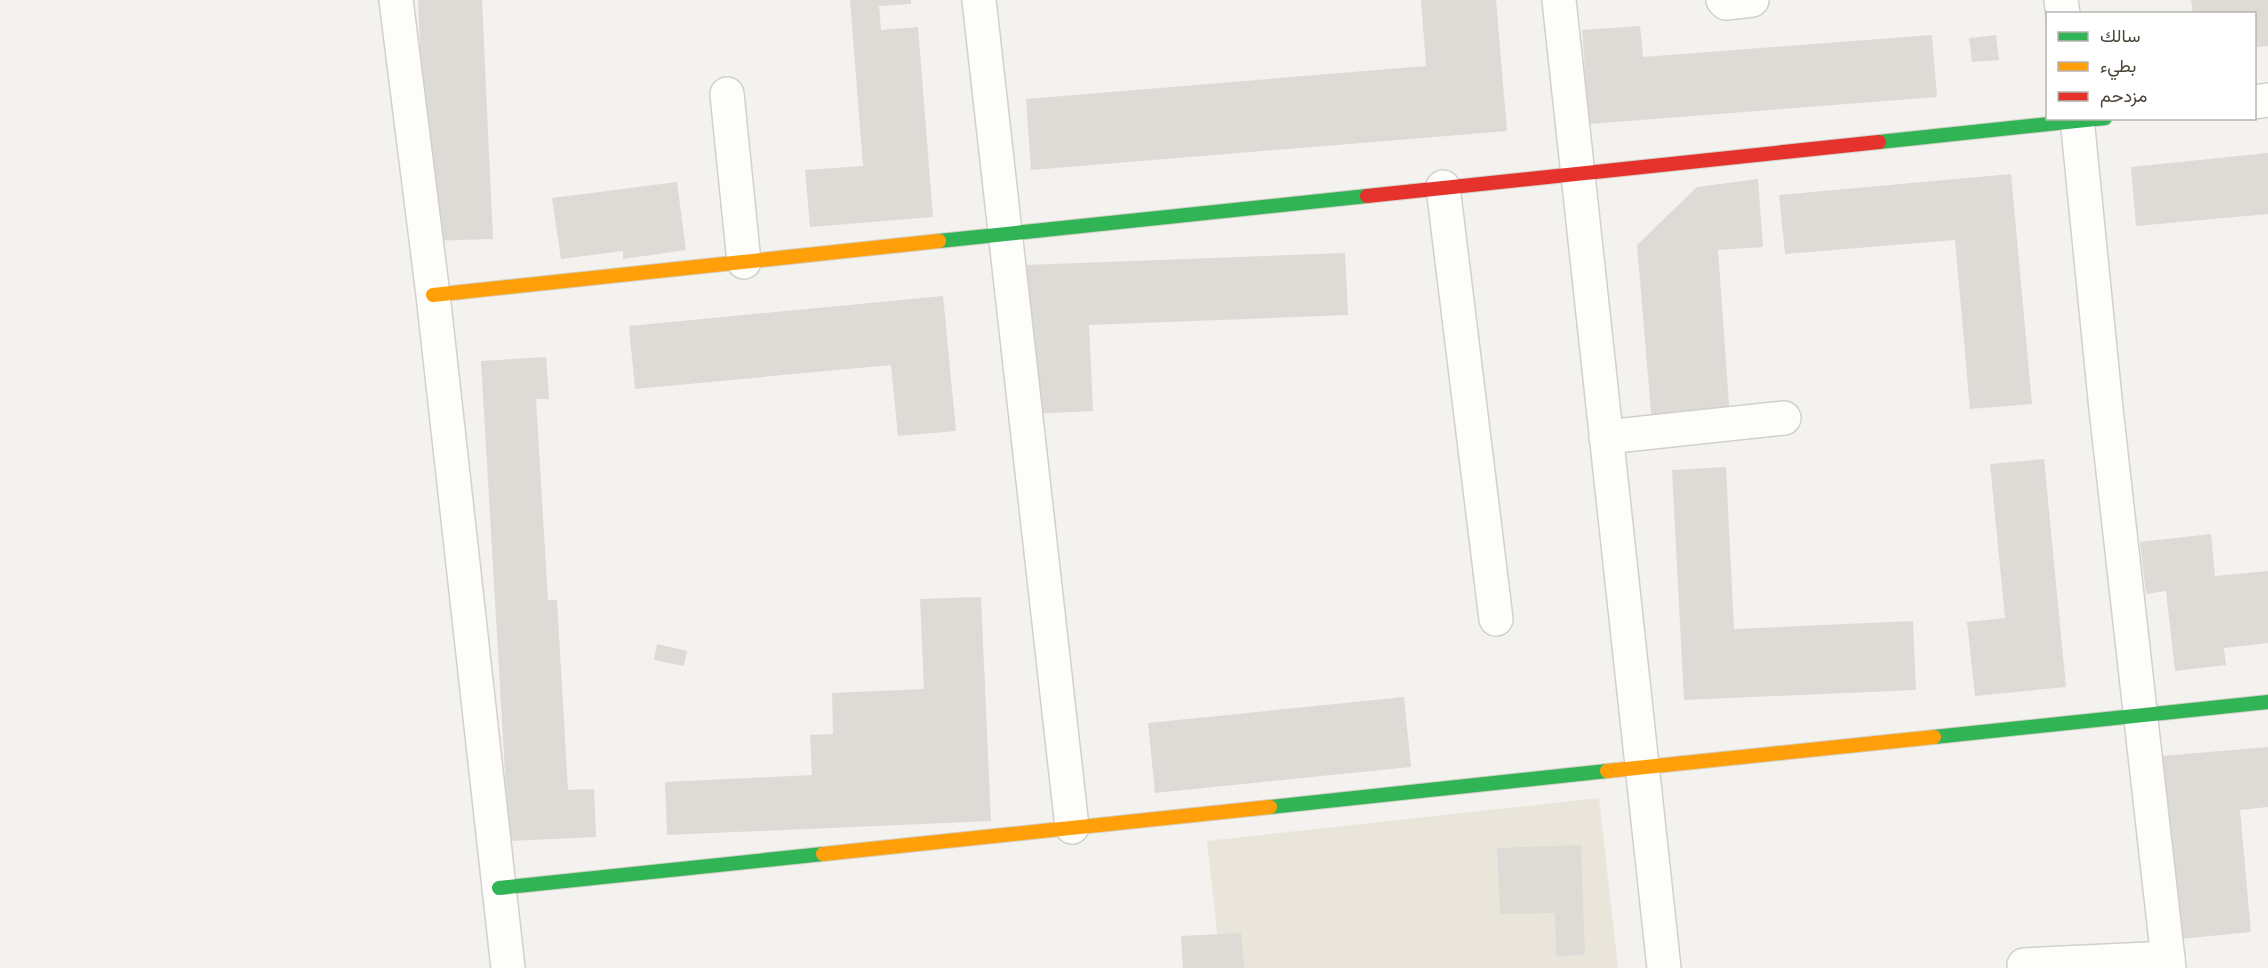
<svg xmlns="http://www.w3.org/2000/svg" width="2268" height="968" font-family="Overpass,Vazirmatn,sans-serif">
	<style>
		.education { fill: #eae5da }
		.building { fill: #dedbd6 }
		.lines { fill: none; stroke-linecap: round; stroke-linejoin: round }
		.street-casing { stroke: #d2d0cb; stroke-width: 36 }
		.fast-casing { stroke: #d3cfc5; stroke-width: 16 }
		.slow-casing { stroke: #d3cfc5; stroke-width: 16 }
		.jam-casing { stroke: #d3cfc5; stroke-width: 16 }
		.street { stroke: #fdfdfc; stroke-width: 33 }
		.fast { stroke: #30b455; stroke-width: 14 }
		.slow { stroke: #ff9f0a; stroke-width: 14 }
		.jam { stroke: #e5322d; stroke-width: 14 }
	</style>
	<rect width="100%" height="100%" fill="#f4f2ee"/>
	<path class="education" d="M1599,798l19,170h-397l-14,-127z"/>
	<g class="building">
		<path d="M418,0h64l11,239 -65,2z"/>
		<path d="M850,0h61v4l-32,2 2,24 37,-3 15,190 -123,10 -5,-57 58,-4z"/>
		<path d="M1421,0h75l11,131 -476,39 -5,-71 400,-33z"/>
		<path d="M2191,0h77v46l-14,1v-33h-61z"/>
		<path d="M1640,26l3,31 289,-22 5,62 -348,27 -7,-94z"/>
		<path d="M1996,35l3,25 -27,2 -3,-24z"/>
		<path d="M2268,153v61l-132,12 -5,-59z"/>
		<path d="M2011,174l21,230 -62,5 -15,-169 -170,14 -6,-59z"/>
		<path d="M1758,179l5,68 -45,3 12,168 -78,6 -15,-179 60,-58z"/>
		<path d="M677,182l9,68 -63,9v-8l-62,8 -9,-61z"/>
		<path d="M1345,253l3,62 -259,10 4,86 -62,3 -6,-149z"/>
		<path d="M943,296l13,135 -58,5 -7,-71 -256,24 -6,-63z"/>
		<path d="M546,357l3,42h-13l12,201h9l11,190 26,-1 2,48 -87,4 -28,-480z"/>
		<path d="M2044,459l22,228 -91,9 -8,-74 38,-4 -15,-154z"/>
		<path d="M1726,467l8,162 179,-8 3,69 -232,10 -12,-230z"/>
		<path d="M2211,534l4,42 53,-5v72l-44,5 2,17 -51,6 -9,-80 -20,3 -6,-52z"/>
		<path d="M981,597l10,224 -324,14 -2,-53 147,-7 -2,-40 23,-1 -1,-41 92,-4 -4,-90z"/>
		<path d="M657,644l30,7 -3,15 -30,-6z"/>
		<path d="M1404,697l7,70 -256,26 -7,-70z"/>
		<path d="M2268,747v60l-28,3 11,122 -71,7 -18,-183z"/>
		<path d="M1581,845l4,110 -29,1 -1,-43 -55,1 -3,-66z"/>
		<path d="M1241,933l3,35h-61l-2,-32z"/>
	</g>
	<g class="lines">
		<g class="street-casing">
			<g id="street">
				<path d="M396,0l37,295 75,673"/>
				<path d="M979,0l93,827"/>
				<path d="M1559,0l105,968"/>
				<path d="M1723,0l3,3 26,-3"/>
				<path d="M2061,0l2,14"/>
				<path d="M727,94l17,168"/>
				<path d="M2254,102l14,-2"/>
				<path d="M2077,118l29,291 63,559"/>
				<path d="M1443,187l53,432"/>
				<path d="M1606,437l178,-19"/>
				<path d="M2024,965l144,-7"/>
			</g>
		</g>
		<g class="fast-casing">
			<g id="fast">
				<path d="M1879,142l226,-24"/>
				<path d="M939,241l428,-45"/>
				<path d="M1934,737l334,-35"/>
				<path d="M1270,807l337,-36"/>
				<path d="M499,888l324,-34"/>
			</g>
		</g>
		<g class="slow-casing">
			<g id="slow">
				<path d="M433,295l506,-54"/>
				<path d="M1607,771l327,-34"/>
				<path d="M823,854l447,-47"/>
			</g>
		</g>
		<g class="jam-casing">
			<path id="jam" d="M1367,196l512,-54"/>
		</g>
		<use href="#street" class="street"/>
		<use href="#fast" class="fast"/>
		<use href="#slow" class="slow"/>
		<use href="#jam" class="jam"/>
	</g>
	<rect x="2046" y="12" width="210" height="108" fill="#ffffff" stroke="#b7b4b0" stroke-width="1.5"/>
	<rect x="2058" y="32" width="30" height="9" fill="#30b455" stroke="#b7b4b0" stroke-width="1.5"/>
	<text x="2100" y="42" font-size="18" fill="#4b4439">سالك</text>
	<rect x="2058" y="62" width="30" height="9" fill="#ff9f0a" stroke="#b7b4b0" stroke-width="1.5"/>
	<text x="2100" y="72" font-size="18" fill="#4b4439">بطيء</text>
	<rect x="2058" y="92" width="30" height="9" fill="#e5322d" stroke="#b7b4b0" stroke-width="1.5"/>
	<text x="2100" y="102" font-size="18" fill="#4b4439">مزدحم</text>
</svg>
